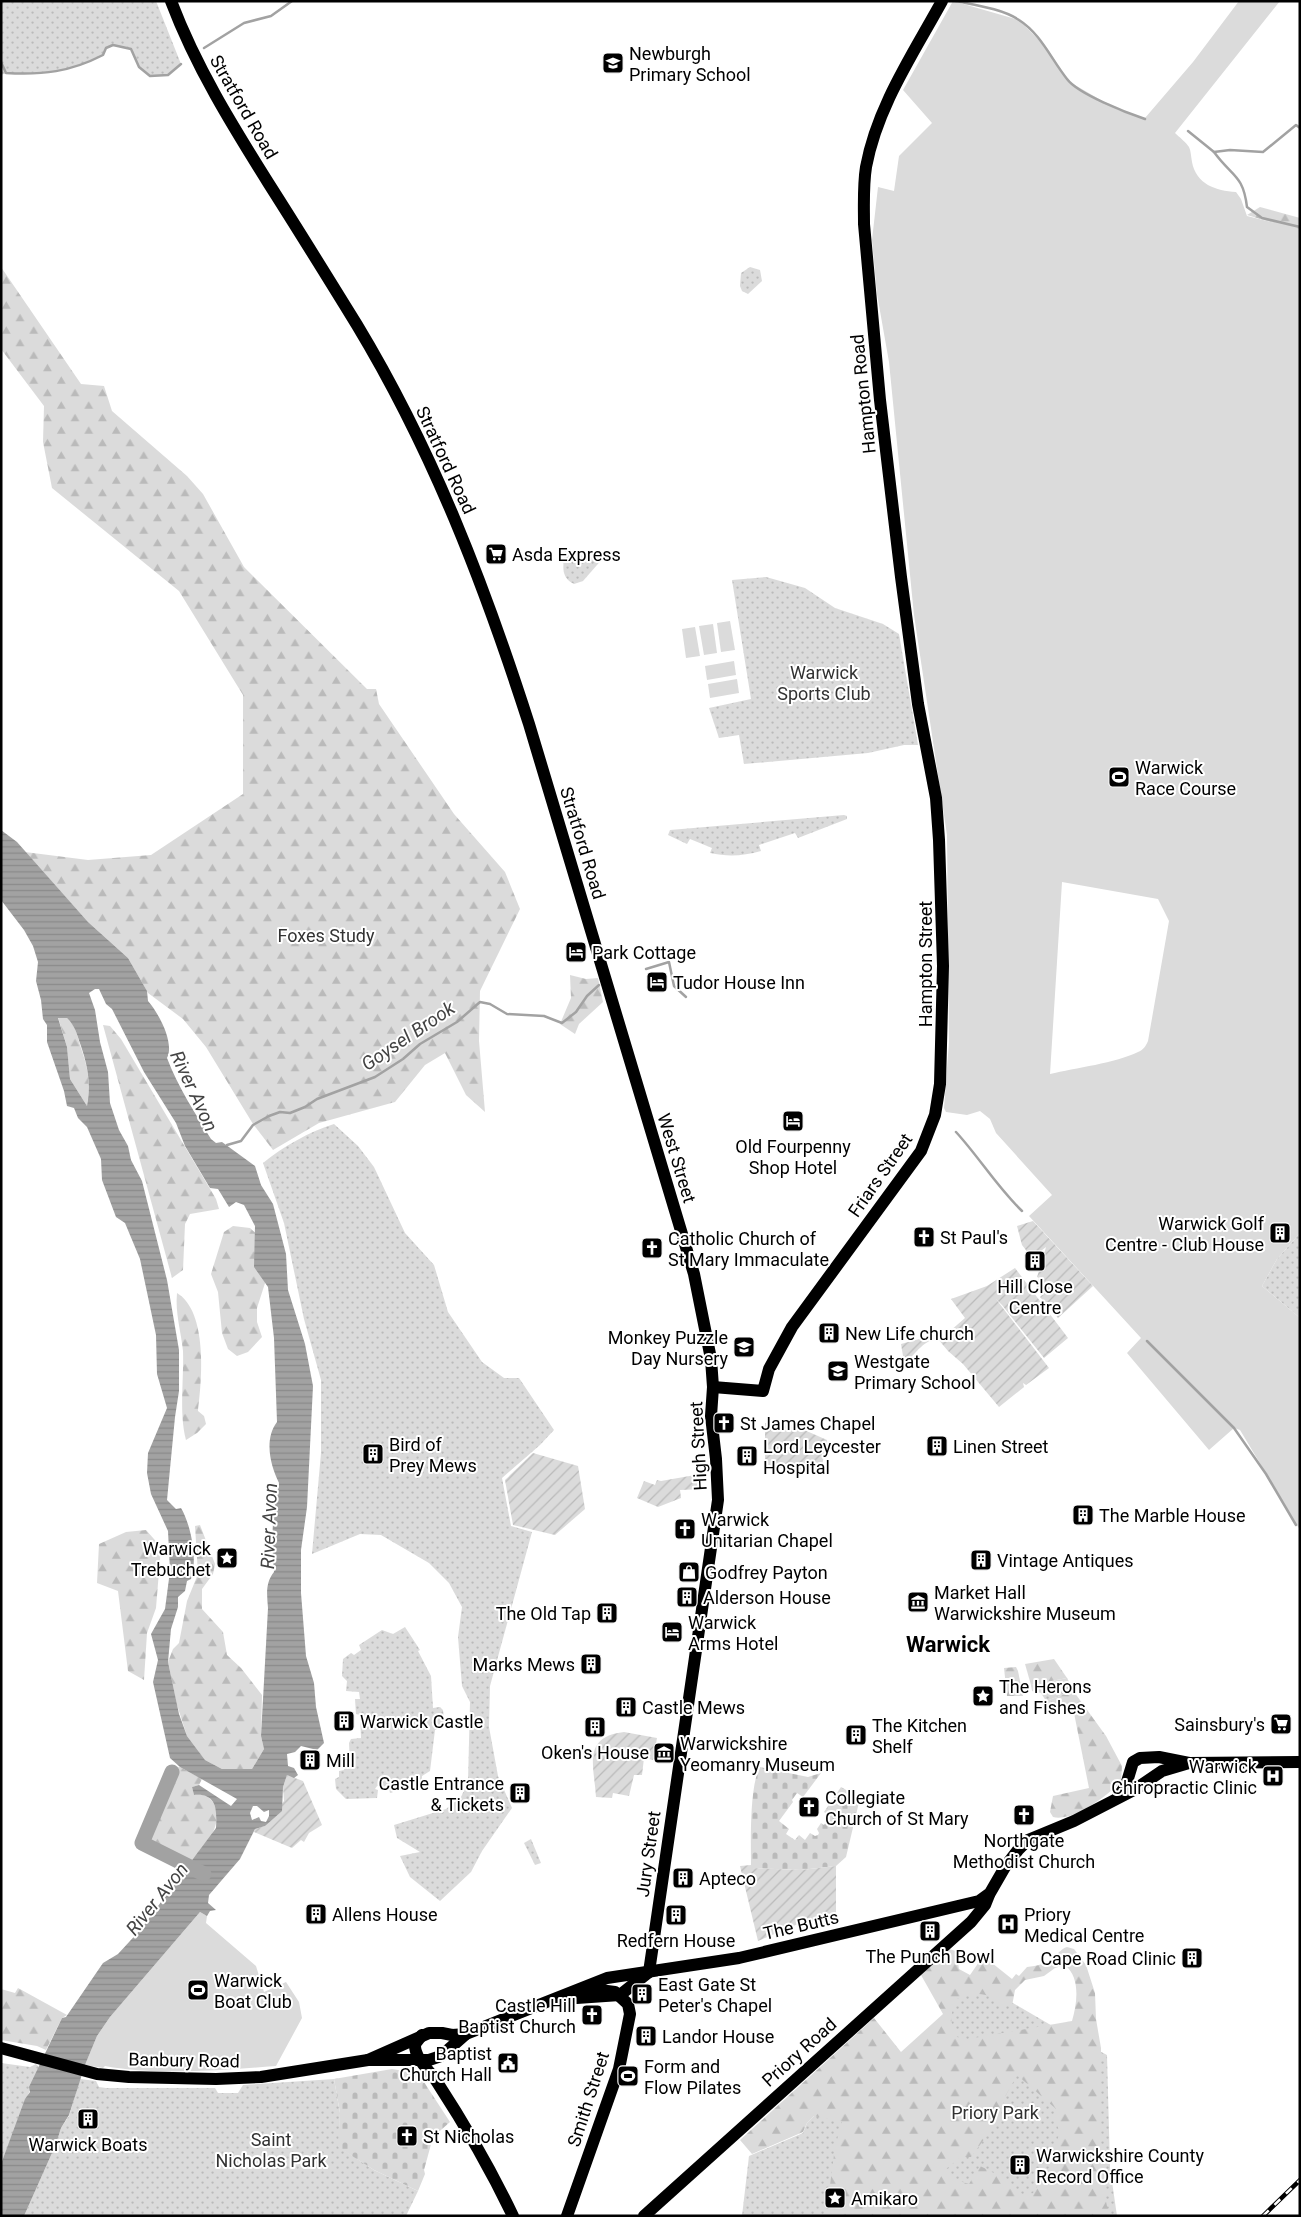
<svg xmlns="http://www.w3.org/2000/svg" width="1301" height="2217" font-family="Roboto,sans-serif">
	<style>
		.grass { fill: url(#grass-dots) }
		.forest { fill: url(#forest-firs); fill-rule: evenodd }
		.cemetery { fill: url(#cemetery-stones) }
		.garden { fill: url(#garden-furrows) }
		.pitch { fill: #dbdbdb; fill-rule: evenodd }
		.water { fill: url(#water-rules); fill-rule: evenodd }
		.lines { fill: none; stroke-linecap: round; stroke-linejoin: round }
		.stream { stroke: #a2a2a2; stroke-width: 2.5 }
		.river { stroke: #a2a2a2; stroke-width: 15 }
		.major { stroke: #000; stroke-width: 12 }
		.rail-casing { stroke: #000; stroke-width: 4.5 }
		.rail { stroke: #fff; stroke-width: 2.5; stroke-dasharray: 8; stroke-linecap: butt }
		.labels { text-anchor: middle; dominant-baseline: central; stroke-width: 4; stroke-linejoin: round; paint-order: stroke }
		.poi-label { font-size: 18px; fill: #000; stroke: #fff; text-anchor: start }
		.street-label { font-size: 18px; fill: #000; stroke: #fff }
		.park-label { font-size: 18px; fill: #323232; stroke: #fff }
		.water-label { font-size: 19px; font-style: italic; fill: #434343; stroke: #fff }
		.district-label { font-size: 22px; font-weight: bold; fill: #000; stroke: #fff }
	</style>
	<defs>
		<pattern id="grass-dots" width="8" height="8" patternUnits="userSpaceOnUse" patternTransform="scale(1.25)"><rect width="8" height="8" fill="#dbdbdb"/><path d="M2 2h.1M6 6h.1" fill="none" stroke="#bababa" stroke-width="1.8" stroke-linecap="round"/></pattern>
		<pattern id="forest-firs" width="22" height="20" patternUnits="userSpaceOnUse" patternTransform="scale(1.25)"><rect width="22" height="20" fill="#dbdbdb"/><path d="M5 1l3.5 6h-7zM16 11l3.5 6h-7z" fill="#bababa"/></pattern>
		<pattern id="cemetery-stones" width="16" height="16" patternUnits="userSpaceOnUse" patternTransform="scale(1.25)"><rect width="16" height="16" fill="#dbdbdb"/><path d="M2 7V4a2 2 0 0 1 4 0v3zM10 15v-3a2 2 0 0 1 4 0v3z" fill="#bababa"/></pattern>
		<pattern id="garden-furrows" width="10" height="10" patternUnits="userSpaceOnUse" patternTransform="scale(1.25)"><rect width="10" height="10" fill="#dbdbdb"/><path d="M-1 1l2-2M0 10L10 0M9 11l2-2" fill="none" stroke="#bababa"/></pattern>
		<pattern id="water-rules" width="6" height="5" patternUnits="userSpaceOnUse" patternTransform="scale(1.25)"><rect width="6" height="5" fill="#a2a2a2"/><path d="M0 2.5h6" fill="none" stroke="#8a8a8a"/></pattern>
	</defs>
	<rect width="100%" height="100%" fill="#fff"/>
	<g class="grass">
		<path d="M1,1h155l25,63 -13,11 -18,1 -11,-9 -8,-18 -18,-4 -7,3 -3,7c-35,18 -62,19 -100,19l-2,2z"/>
		<path d="M750,267l10,3 2,11 -14,13 -6,-3 -2,-5 1,-13z"/>
		<path d="M567,547c13,10 22,12 37,10l-21,24 -9,3c-15,-7 -10,-21 -9,-35z"/>
		<path d="M766,577l39,11 30,20 48,16 16,10 19,111h-14l-36,8 -124,11 -5,-29 -20,3 -10,-30 42,-9 -19,-119z"/>
		<path d="M844,815l3,1v3l-49,19 -3,-5 -36,12 2,6c-18,5 -33,6 -51,2l2,-5 -22,-9 -3,5 -19,-9 2,-5z"/>
		<path d="M334,1124l24,22 16,21 31,66 29,32 14,47 34,50 22,16h15l35,52 -14,15 -38,33 9,48 21,6 -42,154 -1,41 9,49 14,32 -30,43 -11,21 -31,29 -30,-24 -10,-21 20,-4 -23,-14 -3,-13 52,-16 15,-12 7,-15 2,-80 -8,-16 -4,-49 4,-30 -13,-24 -20,-20 -48,-28 -21,-1 -48,20 9,-101v-73l-17,-61 -20,-96 -21,-60c21,-17 46,-31 71,-39z"/>
		<path d="M1300,1233v85l-38,-32 15,-27z"/>
		<path d="M405,1627l15,23 -2,1 13,25 2,32 7,-1 3,3 2,16 -4,3 -6,1 -5,41 -8,5v6l-32,11 -2,-9 -4,3 -7,-1 -2,3 3,1 -1,8 -31,1 -10,-10 -1,-10 4,-2v-6l5,-1 1,-6h5l-1,-21 2,-4 10,-1 -1,-23 -4,-1 -1,-15h5l-1,-7 -13,-1 1,-10 -5,-5 1,-17 8,-6 3,2 7,-5 -2,-5 23,-15 11,4z"/>
		<path d="M1067,1678l10,18 -6,-4 -25,9 -5,-8 -9,-2 -1,-6z"/>
		<path d="M531,1839l10,24 -6,2 -11,-22z"/>
		<path d="M965,1975l96,56 46,24 3,113 7,48h-375l7,-60 54,-23 4,-10 7,-7 85,-59 46,-40z"/>
		<path d="M1,2063l29,4 6,-3 3,3 -38,97z"/>
		<path d="M80,2079l16,2 3,6 7,1h109l3,5h20l5,-8 91,-6 6,34 -1,34 35,23 44,21 -12,25h-382l32,-72 5,-16 8,-12z"/>
	</g>
	<g class="forest">
		<path d="M1260,207l40,11v13l-53,-16z"/>
		<path d="M1,267l80,117 23,2 8,25 75,65 16,18 41,73 123,122h9l3,15 75,110 51,58 15,37 -40,82 -1,50 6,71 -19,-17 -21,-42 -20,12 -30,37 -76,21 -46,27 -20,-26 -47,-77 -23,-28 -35,-26 -20,-35 -40,-36 -63,-70 63,8 63,-5 92,-61v-99l-64,-104 -127,-103 -9,-46 1,-36 -43,-57z"/>
		<path d="M570,975l16,4 12,-1 5,24 -24,22 -4,10 -15,-10 11,-26z"/>
		<path d="M58,1017l9,1c9,9 10,16 13,27 8,23 11,37 7,61l-17,-27 -3,-32z"/>
		<path d="M103,1025l7,1 11,13 95,160 3,10 -29,5 -5,10 -2,46 -11,8z"/>
		<path d="M233,1226l17,2 10,9 7,40 -10,31v14l5,15 -14,15 -11,4 -9,-7 -6,-16 -4,-41 -7,-18 13,-42z"/>
		<path d="M177,1293c31,19 25,87 21,118l6,5 2,8 -9,9 -11,7c-7,-27 -2,-60 -3,-89 -2,-20 -8,-38 -6,-58z"/>
		<path d="M200,1525l15,39 -2,10 -11,15v20l21,23 4,23 14,13 21,27 -1,41 3,13 -12,20h-30l-17,-9 -18,-24 -10,-31 -9,-43 5,-13 6,-6 8,-42 11,-27 -3,-48z"/>
		<path d="M146,1530l15,17 -5,61 -9,25 -3,47 -16,-9 -10,-80 -21,-8 2,-39 27,-12z"/>
		<path d="M1054,1659l13,19 -36,7 -6,-21z"/>
		<path d="M1016,1667l2,4 5,25h-16l-3,-28z"/>
		<path d="M1071,1692l6,4 29,40 16,30 -1,16c-15,14 -47,40 -68,35l-3,-5 3,-16 36,-8 -15,-75 -3,-8 -25,4v-8z"/>
		<path d="M180,1767l22,12 -3,6 -7,2 2,8c9,-1 15,0 20,9 11,25 -14,47 -29,65l-2,-3 -23,-7 -24,-11 34,-80z"/>
		<path d="M1067,1947l7,2 12,16 9,28 1,26 5,29v129l8,39h-283l9,-69 7,-25 -28,-6 -7,7 -4,9 -51,22 -12,-14 134,-122 27,34 42,-38 -22,-39 28,-26 7,2 3,18 11,6 9,-13 8,-3 25,20 4,-5 3,2 8,-9c10,-1 19,-3 27,-10 5,-4 7,-8 13,-10zM1065,1965c16,13 12,39 7,56l-104,18 -11,-2c-8,-12 -7,-25 0,-38 22,-7 28,-8 47,7h8l3,-16 10,-10 19,-4 11,-8zM1017,2075l38,33v11l5,14 -10,24 -1,11 -16,25c-14,7 -24,-11 -34,-17 -6,-4 -13,-7 -19,-10l-11,18 -19,-6 -4,-9 15,-12h10l29,-39 5,-21z"/>
		<path d="M18,1988l49,27 -5,3 -16,32 -9,-4 -36,-6v-51l14,4z"/>
	</g>
	<g class="cemetery">
		<path d="M760,1767l48,10 13,-4 -18,24 -6,-4 -5,7 1,2 -14,19 10,8 -3,5 9,6 4,-5 6,5 5,-7 5,3 3,-1 1,-2 -2,-4 4,-6 3,2 6,-9 -6,-4 17,-25 19,11 -14,59 -10,9 -35,4 -50,-2c0,-23 -2,-82 9,-101z"/>
		<path d="M392,2069l24,4 6,6 28,43 -17,15 -9,33 1,4 -7,17 -44,-21 -36,-23 2,-34 -6,-34z"/>
	</g>
	<g class="garden">
		<path d="M1033,1221l60,65 -35,32 -18,-21 3,-3 -7,-9 3,-7 -2,-1 6,-18 3,-2 -2,-3 2,-7 -14,11 -10,-13 -5,-19z"/>
		<path d="M1015,1268l53,70 -24,20 -42,-53 -6,-6 53,69 -23,17 -3,-2 1,4 -25,20 -36,-43 -15,-13 -10,-12c-15,1 -21,14 -31,22l-4,-5 -2,-12 36,-10 5,4 23,-20 -14,-19 36,-13z"/>
		<path d="M765,1423l28,2 34,15 -6,31 -56,-4z"/>
		<path d="M533,1453l45,13 7,43 -30,26 -42,-10 -8,-45z"/>
		<path d="M701,1474l1,12h3v3l-25,1 1,8 -23,9 -21,-9 7,-17 11,4 2,-5 4,1z"/>
		<path d="M624,1732l33,6 -4,22 -9,-2 -2,17h-8l-5,21 -16,-3 -1,5 -16,-1c-2,-32 -14,-60 28,-65z"/>
		<path d="M287,1775l16,6 19,44 -13,8 -5,9 -3,-2 -9,8 -38,-16 1,-3 10,-3 19,-25 -1,-14z"/>
		<path d="M751,1865l1,3 49,2 35,-4v52l-38,6 -40,17 -18,-75z"/>
	</g>
	<g class="pitch">
		<path d="M953,1l66,19 28,28 21,33 50,29 27,8 48,-56 46,-61h41l-105,132c4,4 11,9 14,14 2,4 2,10 3,15 4,22 24,29 44,30l5,7 6,17 53,13v1004l-23,26 -15,27 38,32v212l-60,-100 -6,-2 -25,22 -82,-97 14,-15 -112,-122 23,-21 -56,-62 -6,-14 -10,-8 -13,4 -21,-3 -2,-4 5,-66 -2,-207 -33,-220 -25,-253 -12,-68 -5,-54 6,-53 16,4 5,-35 33,-33 -29,-33zM1062,882l96,17 11,22 -21,120c-2,5 -5,9 -10,11 -22,11 -63,16 -88,22z"/>
		<path d="M730,621l5,29 -14,2 -4,-29z"/>
		<path d="M713,624l4,29 -13,2 -5,-29z"/>
		<path d="M695,627l5,29 -14,2 -4,-29z"/>
		<path d="M734,661l2,14 -29,5 -2,-14z"/>
		<path d="M737,679l2,14 -29,5 -2,-14z"/>
		<path d="M200,1912l7,4 -1,7 50,43 8,26 22,-10 13,20 3,16 -26,48c-53,4 -118,10 -171,0l-2,2 -18,-3 12,-29 13,-19z"/>
	</g>
	<path class="water" d="M1,830l16,12 71,80 40,36 19,33 1,10c10,11 27,42 19,57 11,29 28,55 44,81l5,4 6,-1 33,24 6,19 12,19 13,50 2,36 17,54 8,42 -6,121 -6,43v43l5,63 8,27 2,24 8,36 -7,7 -16,-4 -6,6 -8,2 1,12 6,2 4,7 -4,3 -7,-3 -4,12 -1,24 -17,15 -10,3 -15,30 -31,36 -1,8 8,7 -6,1 -3,5 -7,-4 -90,105 -13,19 -12,29 -16,50 -8,13 -5,16 -32,72h-23v-52l24,-65 5,-7 -1,-5 33,-69 4,-1 37,-54 15,-9 23,-25 75,-101c1,-18 1,-35 -22,-33l-2,-8 7,-2 32,21 6,-7 -57,-32 -10,-9 -17,-76 5,-22 -7,-26 14,-25 5,-38 -2,-40 -17,-37 -4,-21 1,-20 19,-45 -10,-34 -1,-39 -16,-76 -15,-36 -9,-6 -14,-37 -1,-21 -14,-32 -9,-9 -4,-10 -7,-2 -3,-15 -17,-49v-17l-4,-6 -2,-19 -5,-19 2,-19 -5,-16 -9,-16 -23,-30zM95,989h4l7,15 6,5 32,63 32,51 9,23 25,42 8,1 11,18 7,-5 8,3 11,21 -1,41 14,20 6,51 3,84c-13,17 -7,43 2,61 -7,29 -8,59 -5,89 -9,11 -7,23 -6,36l-7,128 3,13 -12,20h-30l-17,-9 -18,-24 -8,-22 -11,-52 3,-33 7,-22v-10l7,-6 2,-10 4,-2c7,-19 0,-54 -10,-71l-5,1 -9,-9 8,-83 4,-26v-41l-12,-70 -25,-99 -11,-21 -3,-14 -9,-16 -9,-27 -2,-31 -8,-30 -5,-32 -6,-17zM58,1018h9c9,9 10,17 14,28 7,21 10,38 6,60l-17,-27 -3,-32zM253,1806h4l7,6 5,-2v6l-3,6 -5,-1 -2,-4 -7,3 -2,-7z"/>
	<g class="lines">
		<g class="stream">
			<path d="M956,1c19,4 47,8 63,19 22,14 32,39 48,59 11,15 60,34 78,40"/>
			<path d="M204,48l40,-25 27,-7 21,-15"/>
			<path d="M1,62l5,11c37,2 64,-1 97,-18l3,-7 7,-3 18,4 8,18 11,9 18,-1 13,-11"/>
			<path d="M1188,131l26,21 16,-2 33,2 33,-27 4,3"/>
			<path d="M1214,152c18,25 29,22 33,55l15,11 38,9"/>
			<path d="M646,969l23,-7 5,24 12,11"/>
			<path d="M956,1132c23,25 41,55 66,79"/>
			<path d="M227,1145l14,-4 12,-16 16,-9 11,-4 10,1 15,-6 12,-8 58,-22 28,-18 17,-15 37,-22 23,-20 10,2 17,10 37,2 18,7 14,-11 11,-16 12,-11"/>
			<path d="M1147,1341l87,87 32,46 30,51"/>
		</g>
		<path class="river" d="M172,1772l-30,71 62,31"/>
		<g class="major">
			<path d="M171,1c25,66 61,124 98,183 30,47 59,94 88,141 76,126 127,259 172,399l165,550 17,85 2,28 -2,29 5,43 2,41 -69,472"/>
			<path d="M713,1387l50,4 6,-22 23,-42 129,-176 14,-36 5,-31 3,-118 -4,-126 -3,-42 -18,-94 -17,-127 -21,-177 -16,-176c0,-19 -1,-38 2,-57 11,-60 47,-113 76,-166"/>
			<path d="M1118,1797l8,-12 7,-23 7,-4 19,-1 30,6 111,-1"/>
			<path d="M562,1999l58,-4 29,-23"/>
			<path d="M422,2035l-7,9c-1,14 15,27 22,38 28,43 54,88 76,134"/>
			<path d="M1,2048l96,26 32,3 87,2 45,-2 107,-17h61l12,-4 25,-22"/>
			<path d="M368,2060l61,-27h13l10,2 14,-1 141,-56 132,-20 240,-57 11,-8 15,-26 13,-17 10,-10 46,-19 60,-31 28,-19 27,-8"/>
			<path d="M567,2216l52,-147 11,-55 -2,-10 -13,-12 -31,-4"/>
			<path d="M644,2216l327,-294 14,-17 4,-10"/>
		</g>
		<g class="rail-casing">
			<path id="rail" d="M1263,2216l37,-36"/>
		</g>
		<use href="#rail" class="rail"/>
	</g>
	<defs>
		<g id="school-square" transform="scale(1.125)"><rect x="-9" y="-9" width="18" height="18" rx="4" fill="#000" stroke="#fff"/><path d="M0-5L7-2L0 1L-7-2ZM-4 1L0 2.5L4 1V4Q0 6-4 4Z" fill="#fff"/></g>
		<g id="supermarket-square" transform="scale(1.125)"><rect x="-9" y="-9" width="18" height="18" rx="4" fill="#000" stroke="#fff"/><path d="M-6-5.5h2.5l.6 2H6L4.5 2H-2.5L-4.4-4H-6ZM-1.5 3.2a1.3 1.3 0 1 0 .1 0ZM3 3.2a1.3 1.3 0 1 0 .1 0Z" fill="#fff"/></g>
		<g id="stadium-square" transform="scale(1.125)"><rect x="-9" y="-9" width="18" height="18" rx="4" fill="#000" stroke="#fff"/><path d="M0-5a6.5 5 0 1 0 0 10a6.5 5 0 1 0 0-10ZM-3.5-1.8h7v3.6h-7Z" fill="#fff"/></g>
		<g id="hotel-square" transform="scale(1.125)"><rect x="-9" y="-9" width="18" height="18" rx="4" fill="#000" stroke="#fff"/><path d="M-6-4.5h1.5V1H6V5H4.5V3h-9V5H-6ZM-4 0a1.8 1.8 0 1 1 3.6 0ZM.5 0V-2.5h3Q6-2.5 6 0Z" fill="#fff"/></g>
		<g id="building-square" transform="scale(1.125)"><rect x="-9" y="-9" width="18" height="18" rx="4" fill="#000" stroke="#fff"/><path d="M-4-6H4V6H1V3H-1V6H-4ZM-2.5-4.3h1.7v1.8h-1.7ZM.8-4.3h1.7v1.8H.8ZM-2.5-1h1.7V.8h-1.7ZM.8-1h1.7V.8H.8Z" fill="#fff"/></g>
		<g id="church-square" transform="scale(1.125)"><rect x="-9" y="-9" width="18" height="18" rx="4" fill="#000" stroke="#fff"/><path d="M-1.2-6h2.4v3.5h3.3v2.4h-3.3V6h-2.4V-.1h-3.3v-2.4h3.3Z" fill="#fff"/></g>
		<g id="sight-square" transform="scale(1.125)"><rect x="-9" y="-9" width="18" height="18" rx="4" fill="#000" stroke="#fff"/><path d="M0-6L1.8-2.2L6-1.7L2.9 1.2L3.7 5.4L0 3.3L-3.7 5.4L-2.9 1.2L-6-1.7L-1.8-2.2Z" fill="#fff"/></g>
		<g id="shop-square" transform="scale(1.125)"><rect x="-9" y="-9" width="18" height="18" rx="4" fill="#000" stroke="#fff"/><path d="M-5-2.5h2.3a2.7 3.5 0 0 1 5.4 0H5L5.5 6h-11ZM-1.5-2.5h3a1.5 2.3 0 0 0-3 0Z" fill="#fff"/></g>
		<g id="museum-square" transform="scale(1.125)"><rect x="-9" y="-9" width="18" height="18" rx="4" fill="#000" stroke="#fff"/><path d="M0-6L6-3V-2H-6V-3ZM-5-1h2V3h-2ZM-1-1h2V3h-2ZM3-1h2V3H3ZM-6 4H6V6H-6Z" fill="#fff"/></g>
		<g id="hospital-square" transform="scale(1.125)"><rect x="-9" y="-9" width="18" height="18" rx="4" fill="#000" stroke="#fff"/><path d="M-5-5h3v3.5h4V-5h3V5h-3V1.5h-4V5h-3Z" fill="#fff"/></g>
		<g id="civic-square" transform="scale(1.125)"><rect x="-9" y="-9" width="18" height="18" rx="4" fill="#000" stroke="#fff"/><path d="M-.6-6.5H3V-4.5H.6V-3L4-1V1h2V6H-6V1h2V-1L-.6-3ZM-1.2 2.5V6h2.4V2.5Z" fill="#fff"/></g>
	</defs>
	<g fill-rule="evenodd">
		<use href="#school-square" x="613" y="63"/>
		<use href="#supermarket-square" x="496" y="554"/>
		<use href="#stadium-square" x="1119" y="777"/>
		<use href="#hotel-square" x="576" y="952"/>
		<use href="#hotel-square" x="657" y="982"/>
		<use href="#hotel-square" x="793" y="1121"/>
		<use href="#building-square" x="1280" y="1233"/>
		<use href="#church-square" x="924" y="1237"/>
		<use href="#church-square" x="652" y="1248"/>
		<use href="#building-square" x="1035" y="1261"/>
		<use href="#building-square" x="829" y="1333"/>
		<use href="#school-square" x="744" y="1347"/>
		<use href="#school-square" x="838" y="1371"/>
		<use href="#church-square" x="724" y="1423"/>
		<use href="#building-square" x="937" y="1446"/>
		<use href="#building-square" x="373" y="1454"/>
		<use href="#building-square" x="747" y="1456"/>
		<use href="#building-square" x="1083" y="1515"/>
		<use href="#church-square" x="685" y="1529"/>
		<use href="#sight-square" x="227" y="1558"/>
		<use href="#building-square" x="981" y="1560"/>
		<use href="#shop-square" x="689" y="1572"/>
		<use href="#building-square" x="687" y="1597"/>
		<use href="#museum-square" x="918" y="1602"/>
		<use href="#building-square" x="607" y="1613"/>
		<use href="#hotel-square" x="672" y="1632"/>
		<use href="#building-square" x="591" y="1664"/>
		<use href="#sight-square" x="983" y="1696"/>
		<use href="#building-square" x="626" y="1707"/>
		<use href="#building-square" x="344" y="1721"/>
		<use href="#supermarket-square" x="1281" y="1724"/>
		<use href="#building-square" x="595" y="1727"/>
		<use href="#building-square" x="856" y="1735"/>
		<use href="#museum-square" x="664" y="1753"/>
		<use href="#building-square" x="310" y="1760"/>
		<use href="#hospital-square" x="1273" y="1776"/>
		<use href="#building-square" x="520" y="1793"/>
		<use href="#church-square" x="809" y="1807"/>
		<use href="#church-square" x="1024" y="1815"/>
		<use href="#building-square" x="683" y="1878"/>
		<use href="#building-square" x="316" y="1914"/>
		<use href="#building-square" x="676" y="1915"/>
		<use href="#hospital-square" x="1008" y="1924"/>
		<use href="#building-square" x="930" y="1931"/>
		<use href="#building-square" x="1192" y="1958"/>
		<use href="#stadium-square" x="198" y="1990"/>
		<use href="#building-square" x="642" y="1994"/>
		<use href="#church-square" x="592" y="2015"/>
		<use href="#building-square" x="646" y="2036"/>
		<use href="#civic-square" x="508" y="2063"/>
		<use href="#stadium-square" x="628" y="2076"/>
		<use href="#building-square" x="88" y="2119"/>
		<use href="#church-square" x="407" y="2136"/>
		<use href="#building-square" x="1020" y="2165"/>
		<use href="#sight-square" x="835" y="2198"/>
	</g>
	<g class="labels">
		<g class="poi-label">
			<text x="629" y="53">Newburgh<tspan x="629" dy="21">Primary School</tspan></text>
			<text x="512" y="554">Asda Express</text>
			<text x="1135" y="767">Warwick<tspan x="1135" dy="21">Race Course</tspan></text>
			<text x="592" y="952">Park Cottage</text>
			<text x="673" y="982">Tudor House Inn</text>
			<text x="793" y="1146" text-anchor="middle">Old Fourpenny<tspan x="793" dy="21">Shop Hotel</tspan></text>
			<text x="1264" y="1223" text-anchor="end">Warwick Golf<tspan x="1264" dy="21">Centre - Club House</tspan></text>
			<text x="940" y="1237">St Paul's</text>
			<text x="668" y="1238">Catholic Church of<tspan x="668" dy="21">St Mary Immaculate</tspan></text>
			<text x="1035" y="1286" text-anchor="middle">Hill Close<tspan x="1035" dy="21">Centre</tspan></text>
			<text x="845" y="1333">New Life church</text>
			<text x="728" y="1337" text-anchor="end">Monkey Puzzle<tspan x="728" dy="21">Day Nursery</tspan></text>
			<text x="854" y="1361">Westgate<tspan x="854" dy="21">Primary School</tspan></text>
			<text x="740" y="1423">St James Chapel</text>
			<text x="389" y="1444">Bird of<tspan x="389" dy="21">Prey Mews</tspan></text>
			<text x="763" y="1446">Lord Leycester<tspan x="763" dy="21">Hospital</tspan></text>
			<text x="953" y="1446">Linen Street</text>
			<text x="1099" y="1515">The Marble House</text>
			<text x="701" y="1519">Warwick<tspan x="701" dy="21">Unitarian Chapel</tspan></text>
			<text x="211" y="1548" text-anchor="end">Warwick<tspan x="211" dy="21">Trebuchet</tspan></text>
			<text x="997" y="1560">Vintage Antiques</text>
			<text x="705" y="1572">Godfrey Payton</text>
			<text x="934" y="1592">Market Hall<tspan x="934" dy="21">Warwickshire Museum</tspan></text>
			<text x="703" y="1597">Alderson House</text>
			<text x="591" y="1613" text-anchor="end">The Old Tap</text>
			<text x="688" y="1622">Warwick<tspan x="688" dy="21">Arms Hotel</tspan></text>
			<text x="575" y="1664" text-anchor="end">Marks Mews</text>
			<text x="999" y="1686">The Herons<tspan x="999" dy="21">and Fishes</tspan></text>
			<text x="642" y="1707">Castle Mews</text>
			<text x="360" y="1721">Warwick Castle</text>
			<text x="1265" y="1724" text-anchor="end">Sainsbury's</text>
			<text x="872" y="1725">The Kitchen<tspan x="872" dy="21">Shelf</tspan></text>
			<text x="680" y="1743">Warwickshire<tspan x="680" dy="21">Yeomanry Museum</tspan></text>
			<text x="595" y="1752" text-anchor="middle">Oken's House</text>
			<text x="326" y="1760">Mill</text>
			<text x="1257" y="1766" text-anchor="end">Warwick<tspan x="1257" dy="21">Chiropractic Clinic</tspan></text>
			<text x="504" y="1783" text-anchor="end">Castle Entrance<tspan x="504" dy="21">&amp; Tickets</tspan></text>
			<text x="825" y="1797">Collegiate<tspan x="825" dy="21">Church of St Mary</tspan></text>
			<text x="1024" y="1840" text-anchor="middle">Northgate<tspan x="1024" dy="21">Methodist Church</tspan></text>
			<text x="699" y="1878">Apteco</text>
			<text x="332" y="1914">Allens House</text>
			<text x="1024" y="1914">Priory<tspan x="1024" dy="21">Medical Centre</tspan></text>
			<text x="676" y="1940" text-anchor="middle">Redfern House</text>
			<text x="930" y="1956" text-anchor="middle">The Punch Bowl</text>
			<text x="1176" y="1958" text-anchor="end">Cape Road Clinic</text>
			<text x="214" y="1980">Warwick<tspan x="214" dy="21">Boat Club</tspan></text>
			<text x="658" y="1984">East Gate St<tspan x="658" dy="21">Peter's Chapel</tspan></text>
			<text x="576" y="2005" text-anchor="end">Castle Hill<tspan x="576" dy="21">Baptist Church</tspan></text>
			<text x="662" y="2036">Landor House</text>
			<text x="492" y="2053" text-anchor="end">Baptist<tspan x="492" dy="21">Church Hall</tspan></text>
			<text x="644" y="2066">Form and<tspan x="644" dy="21">Flow Pilates</tspan></text>
			<text x="423" y="2136">St Nicholas</text>
			<text x="88" y="2144" text-anchor="middle">Warwick Boats</text>
			<text x="1036" y="2155">Warwickshire County<tspan x="1036" dy="21">Record Office</tspan></text>
			<text x="851" y="2198">Amikaro</text>
		</g>
		<g class="street-label">
			<text transform="translate(244 107) rotate(60)">Stratford Road</text>
			<text transform="translate(863 394) rotate(-96)">Hampton Road</text>
			<text transform="translate(446 460) rotate(65)">Stratford Road</text>
			<text transform="translate(583 843) rotate(73)">Stratford Road</text>
			<text transform="translate(925 964) rotate(-90)">Hampton Street</text>
			<text transform="translate(677 1158) rotate(73)">West Street</text>
			<text transform="translate(880 1175) rotate(-55)">Friars Street</text>
			<text transform="translate(698 1446) rotate(-93)">High Street</text>
			<text transform="translate(648 1854) rotate(-82)">Jury Street</text>
			<text transform="translate(801 1925) rotate(-13)">The Butts</text>
			<text transform="translate(799 2052) rotate(-42)">Priory Road</text>
			<text transform="translate(184 2060) rotate(1)">Banbury Road</text>
			<text transform="translate(588 2099) rotate(-72)">Smith Street</text>
		</g>
		<g class="park-label">
			<text x="824" y="672">Warwick<tspan x="824" dy="21">Sports Club</tspan></text>
			<text x="326" y="935">Foxes Study</text>
			<text x="995" y="2112">Priory Park</text>
			<text x="271" y="2139">Saint<tspan x="271" dy="21">Nicholas Park</tspan></text>
		</g>
		<g class="water-label">
			<text transform="translate(408 1036) rotate(-34)">Goysel Brook</text>
			<text transform="translate(194 1091) rotate(65)">River Avon</text>
			<text transform="translate(269 1526) rotate(-88)">River Avon</text>
			<text transform="translate(157 1899) rotate(-51)">River Avon</text>
		</g>
		<g class="district-label">
			<text x="948" y="1644">Warwick</text>
		</g>
	</g>
	<rect width="1301" height="2217" fill="none" stroke="#000000" stroke-width="5"/>
</svg>
